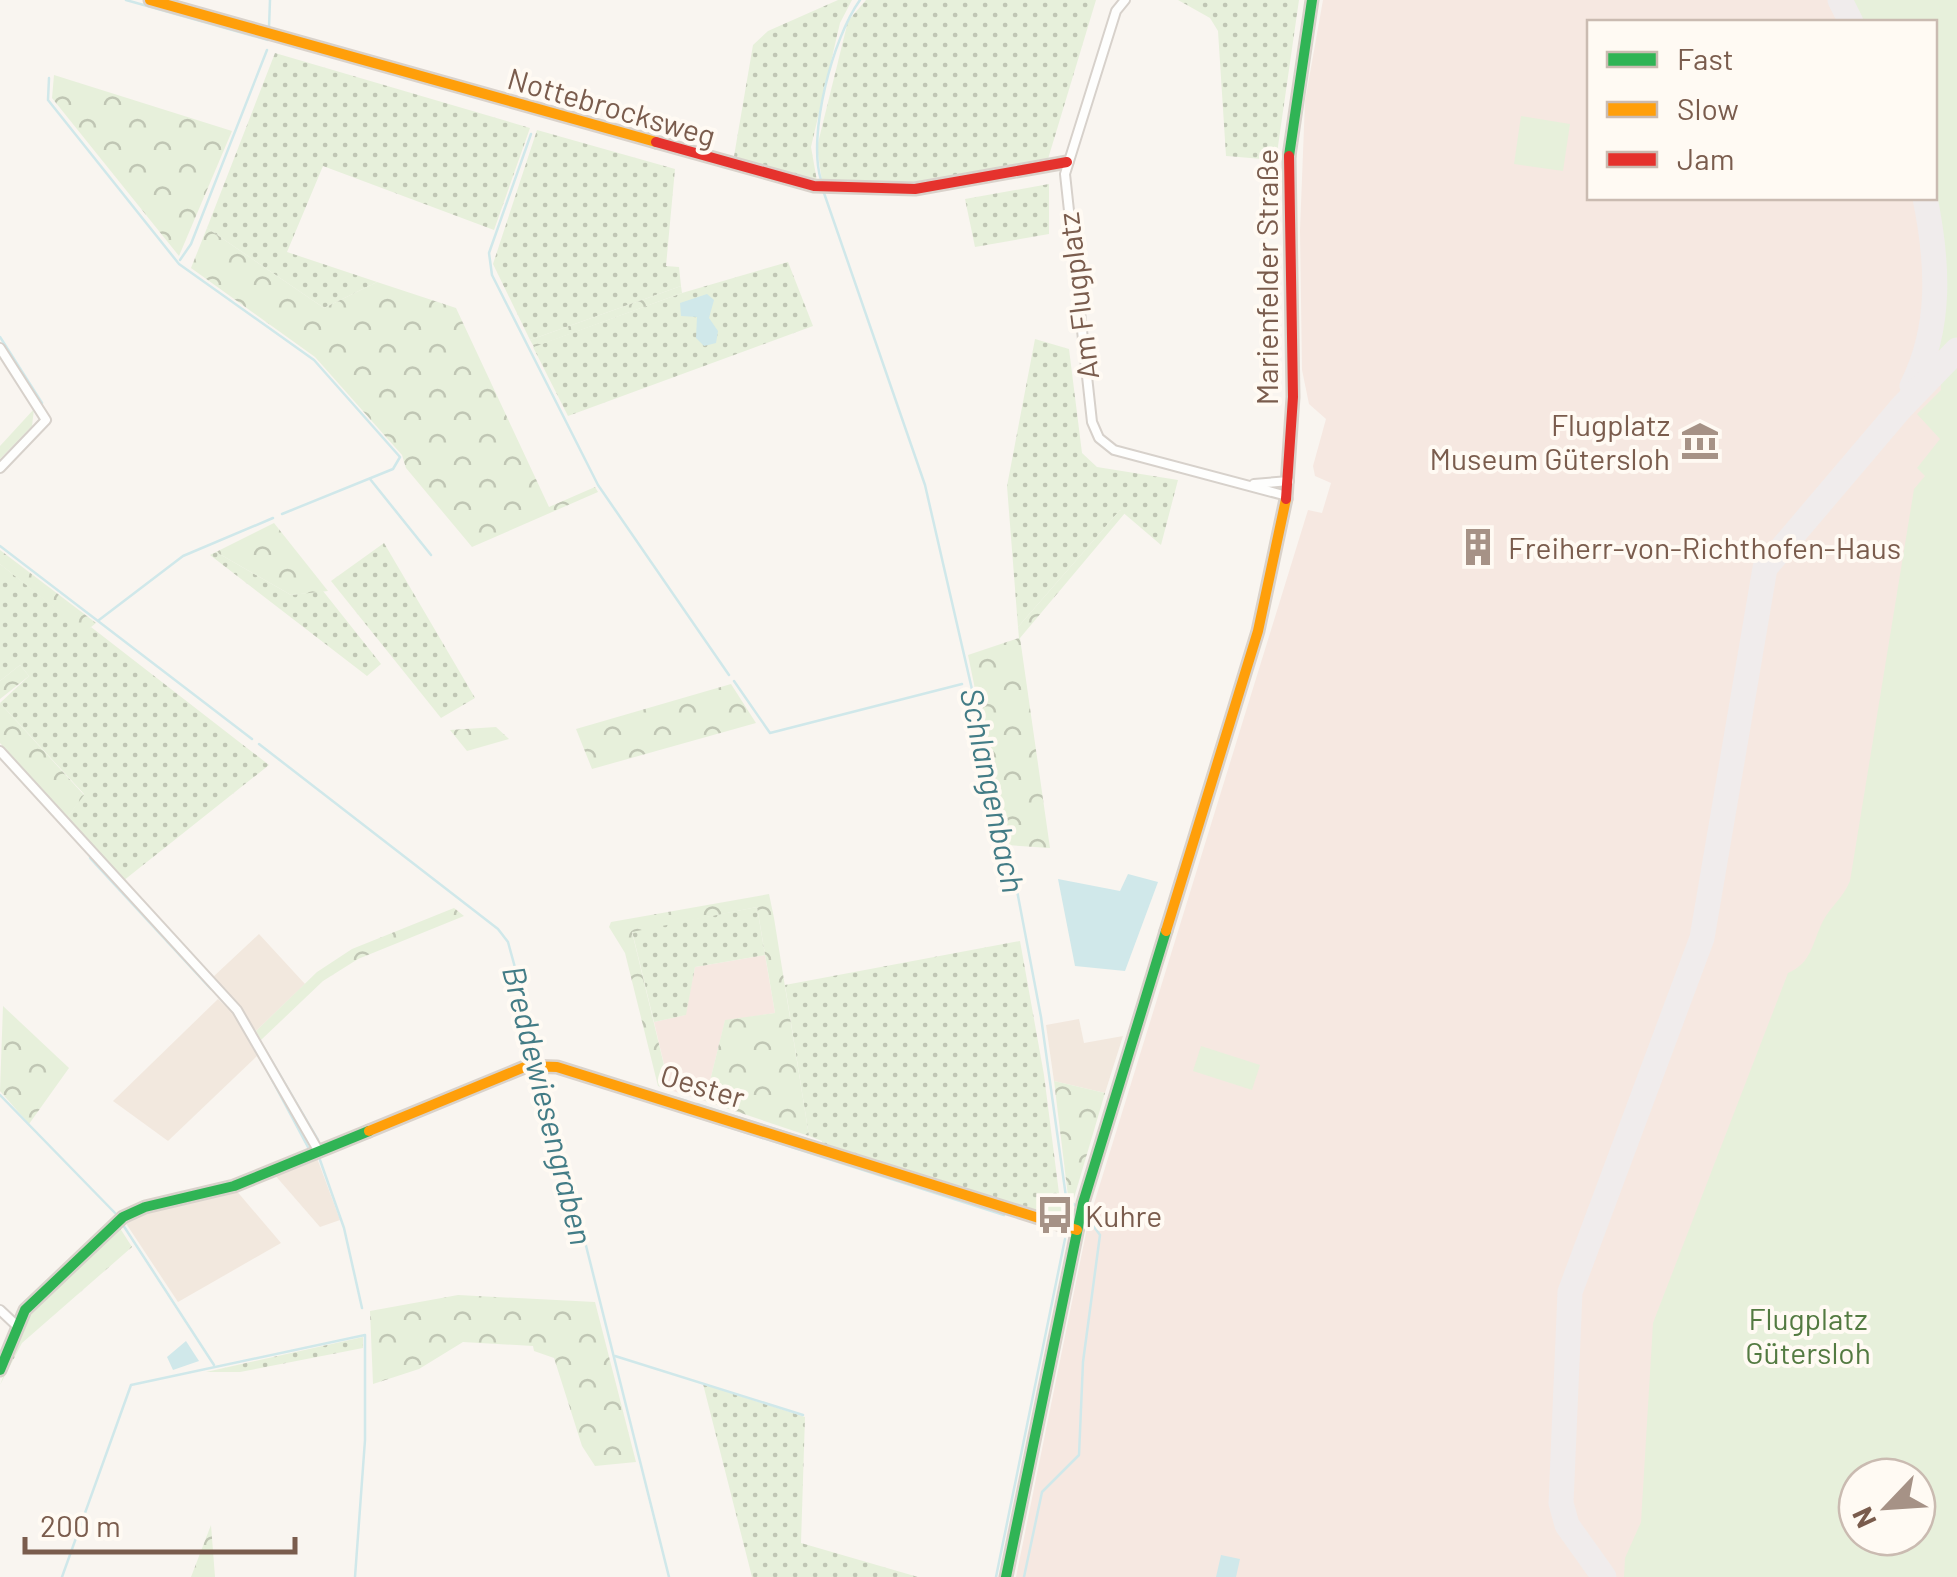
<svg xmlns="http://www.w3.org/2000/svg" width="1957" height="1577" font-family="Barlow,sans-serif">
	<style>
		.residential { fill: #f2e8de }
		.commercial { fill: #f6e8e1; fill-rule: evenodd }
		.grass { fill: url(#grass-dots) }
		.forest { fill: url(#forest-crowns) }
		.park { fill: #e7f0db; fill-rule: evenodd }
		.water { fill: #d0e8ea }
		.lines { fill: none; stroke-linecap: round; stroke-linejoin: round }
		.stream { stroke: #d0e8ea; stroke-width: 2.5 }
		.taxiway { stroke: #f0ecec; stroke-width: 25 }
		.street-casing { stroke: #d7d1cb; stroke-width: 12 }
		.fast-casing { stroke: #d9d2cb; stroke-width: 15 }
		.slow-casing { stroke: #d9d2cb; stroke-width: 15 }
		.jam-casing { stroke: #d9d2cb; stroke-width: 15 }
		.street { stroke: #fefefd; stroke-width: 8 }
		.fast { stroke: #30b455; stroke-width: 10 }
		.slow { stroke: #ff9f0a; stroke-width: 10 }
		.jam { stroke: #e5322d; stroke-width: 10 }
		.labels { text-anchor: middle; dominant-baseline: central; stroke-width: 8; stroke-linejoin: round; paint-order: stroke }
		.street-label { font-size: 30px; fill: #7a5c4d; stroke: #fffaf3 }
		.poi-label { font-size: 30px; fill: #7a5c4d; stroke: #fffaf3; text-anchor: start }
		.park-label { font-size: 30px; fill: #537a41; stroke: #fffaf3 }
		.water-label { font-size: 32px; font-style: italic; fill: #437c86; stroke: #fffaf3 }
	</style>
	<defs>
		<pattern id="grass-dots" width="8" height="8" patternUnits="userSpaceOnUse" patternTransform="scale(2.5)"><rect width="8" height="8" fill="#e7f0db"/><path d="M2 2h.1M6 6h.1" fill="none" stroke="#c0c6b4" stroke-width="1.8" stroke-linecap="round"/></pattern>
		<pattern id="forest-crowns" width="20" height="18" patternUnits="userSpaceOnUse" patternTransform="scale(2.5)"><rect width="20" height="18" fill="#e7f0db"/><path d="M2 6a3 3 0 1 1 6 0M12 15a3 3 0 1 1 6 0" fill="none" stroke="#c0c6b4"/></pattern>
	</defs>
	<rect width="100%" height="100%" fill="#f9f5f0"/>
	<g class="residential">
		<path d="M259,934l46,50 -49,47 -16,-25 -27,-29z"/>
		<path d="M218,999l15,14 24,43 -89,85 -55,-40z"/>
		<path d="M1079,1019l5,24 39,-7 -18,57 -51,-12 -8,-56z"/>
		<path d="M317,1158l23,62 -20,7 -46,-53z"/>
		<path d="M235,1189l46,54 -103,59 -53,-80 18,-11z"/>
	</g>
	<g class="commercial">
		<path d="M1323,0h634v1577h-941l72,-354 220,-713 14,3 9,-30 -16,-7 -2,-10 13,-47 -17,-15 -7,-34 -2,-140 5,-129zM1590,22h344v176h-344zM1857,1477h60v60h-60z"/>
		<path d="M765,955l10,58 -50,8 -20,80 -35,-11 -16,-68 31,-7 10,-48z"/>
	</g>
	<g class="grass">
		<path d="M838,0h14l-12,23 -29,124 6,34 -84,-19 20,-117 15,-14z"/>
		<path d="M866,0h230l-48,159 -134,24 -92,-2 -5,-34 31,-126z"/>
		<path d="M1178,0h121l-23,160 -50,-4 -8,-125 -8,-13z"/>
		<path d="M275,53l255,75 -36,102 -171,-64 -36,86 90,30 -53,26 -117,-80z"/>
		<path d="M537,130l138,39 -9,97 13,1 2,19 -151,54 -37,-76z"/>
		<path d="M1049,184v50l-74,13 -10,-48z"/>
		<path d="M788,262l25,64 -245,90 -35,-69 149,-54z"/>
		<path d="M1035,339l34,10 13,104 15,14 81,13 -17,65 -41,-35 -102,117 -11,-141z"/>
		<path d="M384,543l91,155 -34,20 -110,-137z"/>
		<path d="M216,552l75,43 32,-4 58,73 -14,12 -157,-121z"/>
		<path d="M0,564l85,67 6,-4 178,138 -146,116 -56,-63 17,-24 -84,-91 29,-27 -9,-11 -20,16z"/>
		<path d="M757,907l8,48 -70,12 -9,48 -32,7 -22,-91z"/>
		<path d="M1020,941l24,134 18,142 -21,-7 -3,4 -217,-68 1,-5 -13,-5 -24,-151z"/>
		<path d="M363,1337v11l-123,24h-34z"/>
		<path d="M703,1384l102,33 -4,126 117,34h-166z"/>
	</g>
	<g class="forest">
		<path d="M54,75l178,56 -53,125 -127,-158z"/>
		<path d="M207,228l117,80 53,-26 79,26 93,199 46,-20 3,5 -126,55 -66,-79 -4,-13 -87,-98 -124,-89z"/>
		<path d="M681,286l1,7 -148,54 -4,-7z"/>
		<path d="M34,409l-2,17 -32,33v-13z"/>
		<path d="M1120,510l5,3 -105,125 30,210 -43,-3 -39,-190 51,-17 -1,-11z"/>
		<path d="M274,523l54,68 -37,4 -75,-43z"/>
		<path d="M0,550l96,73 -11,9 -85,-68z"/>
		<path d="M20,665l9,11 -29,23v-18z"/>
		<path d="M731,684l25,39 -164,46 -16,-40z"/>
		<path d="M0,703l84,92 -17,23 -67,-75z"/>
		<path d="M496,727l13,12 -42,12 -17,-21z"/>
		<path d="M769,894l5,24 35,218 -104,-35 20,-81 50,-7 -18,-106 -125,25 38,158 -12,-4 -33,-133 -16,-26 2,-5z"/>
		<path d="M454,908l10,8 -106,43 -35,22 -62,59 -5,-9 61,-59 35,-23z"/>
		<path d="M3,1006l66,62 -40,56 -29,-33z"/>
		<path d="M1054,1081l51,12 -31,105 -6,-2z"/>
		<path d="M118,1225l14,22 -110,96 -22,42 28,-73z"/>
		<path d="M458,1295l137,7 41,160 -41,4 -13,-20 -28,-88 -20,-7 -1,-5 -70,-4 -44,27 -46,15 -3,-73z"/>
		<path d="M211,1525l4,52h-24z"/>
	</g>
	<g class="park">
		<path d="M1851,0h106v1577h-333l1,-19 16,-36 12,-199 135,-350c24,-10 24,-30 35,-52 7,-14 20,-23 27,-40l64,-392 11,-13 -8,-8 23,-29 -23,-25 24,-24 -2,-42 7,-73 -11,-83 -1,-170h-72zM1917,1477v60h-60v-60z"/>
		<path d="M1521,116l49,8 -7,47 -49,-7z"/>
		<path d="M1201,1046l59,19 -8,25 -59,-19z"/>
	</g>
	<g class="water">
		<path d="M707,294l7,6 -5,18 9,13 -2,12 -12,3 -8,-8 1,-21 -16,-1 -1,-13z"/>
		<path d="M1128,874l30,8 -33,89 -50,-5 -17,-87 62,12z"/>
		<path d="M186,1341l13,20 -26,9 -6,-13z"/>
		<path d="M1221,1555l19,4 -4,18h-20z"/>
	</g>
	<g class="lines">
		<g class="stream">
			<path d="M126,0l142,40"/>
			<path d="M269,28l1,-28"/>
			<path d="M49,78l-1,22 131,164 135,96 86,97 -7,12 -111,45"/>
			<path d="M531,134l-42,119 3,22 106,210 131,190"/>
			<path d="M821,180c-14,-45 12,-143 39,-180"/>
			<path d="M824,193l101,292 86,374 30,158 25,180 12,11"/>
			<path d="M180,260l11,-16 76,-194"/>
			<path d="M0,337l42,66"/>
			<path d="M370,479l61,76"/>
			<path d="M0,546l252,193"/>
			<path d="M99,620l84,-64 90,-38"/>
			<path d="M734,681l36,52 192,-49"/>
			<path d="M259,744l239,185 10,13 33,120"/>
			<path d="M90,858l121,131"/>
			<path d="M264,1048l54,92"/>
			<path d="M262,1061l47,88"/>
			<path d="M542,1070l127,507"/>
			<path d="M581,1080l423,135"/>
			<path d="M0,1095l116,119"/>
			<path d="M666,1095l21,6"/>
			<path d="M697,1104l109,35"/>
			<path d="M320,1160l24,68 18,80"/>
			<path d="M123,1225l91,140"/>
			<path d="M615,1356l188,59"/>
			<path d="M62,1577l69,-192 234,-50v105l-10,137"/>
			<path d="M996,1577l69,-338"/>
			<path d="M1024,1577l18,-85 37,-37 4,-93 17,-127 -16,-22"/>
		</g>
		<g class="taxiway">
			<path d="M1840,0l11,22"/>
			<path d="M1912,386c30,-60 26,-124 13,-188"/>
			<path d="M1604,1577l-37,-52 -6,-22 9,-211 132,-354 63,-370 136,-160 56,-58"/>
		</g>
		<g class="street-casing">
			<g id="street">
				<path d="M1125,0l-9,11 -51,163 27,248 7,16 15,12 173,46"/>
				<path d="M0,348l46,72 -46,48"/>
				<path d="M1254,484l35,-3"/>
				<path d="M0,751l237,259 81,140"/>
				<path d="M0,1310l16,15"/>
			</g>
		</g>
		<g class="fast-casing">
			<g id="fast">
				<path d="M1289,156l23,-156"/>
				<path d="M0,1370l25,-60 98,-93 22,-10 89,-21 135,-55"/>
				<path d="M1006,1577l77,-374 83,-272"/>
			</g>
		</g>
		<g class="slow-casing">
			<g id="slow">
				<path d="M150,0l506,142"/>
				<path d="M1166,931l92,-300 28,-132"/>
				<path d="M369,1131l158,-65 30,1 520,163"/>
			</g>
		</g>
		<g class="jam-casing">
			<g id="jam">
				<path d="M656,142l158,44 101,3 152,-27"/>
				<path d="M1286,499l7,-102 -4,-241"/>
			</g>
		</g>
		<use href="#street" class="street"/>
		<use href="#fast" class="fast"/>
		<use href="#slow" class="slow"/>
		<use href="#jam" class="jam"/>
	</g>
	<defs>
		<g id="museum-bare" transform="scale(3)"><path d="M0-6L6-3V-2H-6V-3ZM-5-1h2V3h-2ZM-1-1h2V3h-2ZM3-1h2V3H3ZM-6 4H6V6H-6Z" fill="#a69286" stroke="#fffaf3" stroke-width="2.5" paint-order="stroke"/></g>
		<g id="building-bare" transform="scale(3)"><path d="M-4-6H4V6H1V3H-1V6H-4ZM-2.5-4.3h1.7v1.8h-1.7ZM.8-4.3h1.7v1.8H.8ZM-2.5-1h1.7V.8h-1.7ZM.8-1h1.7V.8H.8Z" fill="#a69286" stroke="#fffaf3" stroke-width="2.5" paint-order="stroke"/></g>
		<g id="bus-bare" transform="scale(3)"><path d="M-5-6H5V4H4V6H2V4H-2V6H-4V4H-5ZM-3.5-4V0h7V-4ZM-3.5 1.2v1.5H-2V1.2ZM2 1.2v1.5H3.5V1.2Z" fill="#a69286" stroke="#fffaf3" stroke-width="2.5" paint-order="stroke"/></g>
	</defs>
	<g fill-rule="evenodd">
		<use href="#museum-bare" x="1700" y="441"/>
		<use href="#building-bare" x="1478" y="547"/>
		<use href="#bus-bare" x="1055" y="1215"/>
	</g>
	<g class="labels">
		<g class="street-label">
			<text transform="translate(612 106) rotate(16)">Nottebrocksweg</text>
			<text transform="translate(1266 277) rotate(-90)">Marienfelder Straße</text>
			<text transform="translate(1077 296) rotate(-97)">Am Flugplatz</text>
			<text transform="translate(703 1085) rotate(17)">Oester</text>
		</g>
		<g class="poi-label">
			<text x="1670" y="424" text-anchor="end">Flugplatz<tspan x="1670" dy="34">Museum Gütersloh</tspan></text>
			<text x="1508" y="547">Freiherr-von-Richthofen-Haus</text>
			<text x="1085" y="1215">Kuhre</text>
		</g>
		<g class="park-label">
			<text x="1808" y="1318">Flugplatz<tspan x="1808" dy="34">Gütersloh</tspan></text>
		</g>
		<g class="water-label">
			<text transform="translate(994 790) rotate(78)">Schlangenbach</text>
			<text transform="translate(549 1105) rotate(76)">Breddewiesengraben</text>
		</g>
	</g>
	<rect x="1587" y="20" width="350" height="180" fill="#fffaf3" stroke="#cabbb1" stroke-width="2.5"/>
	<rect x="1607" y="52" width="50" height="15" fill="#30b455" stroke="#cabbb1" stroke-width="2.5"/>
	<text x="1677" y="70" font-size="30" fill="#7a5c4d">Fast</text>
	<rect x="1607" y="102" width="50" height="15" fill="#ff9f0a" stroke="#cabbb1" stroke-width="2.5"/>
	<text x="1677" y="120" font-size="30" fill="#7a5c4d">Slow</text>
	<rect x="1607" y="152" width="50" height="15" fill="#e5322d" stroke="#cabbb1" stroke-width="2.5"/>
	<text x="1677" y="170" font-size="30" fill="#7a5c4d">Jam</text>
	<g transform="translate(1887 1507) rotate(245)"><circle r="48" fill="#fffaf3" stroke="#cabbb1" stroke-width="2.5"/>
	<path d="M0-8L18 38L0 25L-18 38Z" fill="#a69286"/>
	<text y="-15" font-size="28" font-weight="bold" text-anchor="middle" fill="#7a5c4d">N</text>
	</g>
	<path d="M25 1537v15h270v-15" fill="none" stroke="#7a5c4d" stroke-width="5"/>
	<text x="40" y="1537" font-size="30" fill="#7a5c4d" stroke="#fffaf3" stroke-width="8" paint-order="stroke">200 m</text>
</svg>
